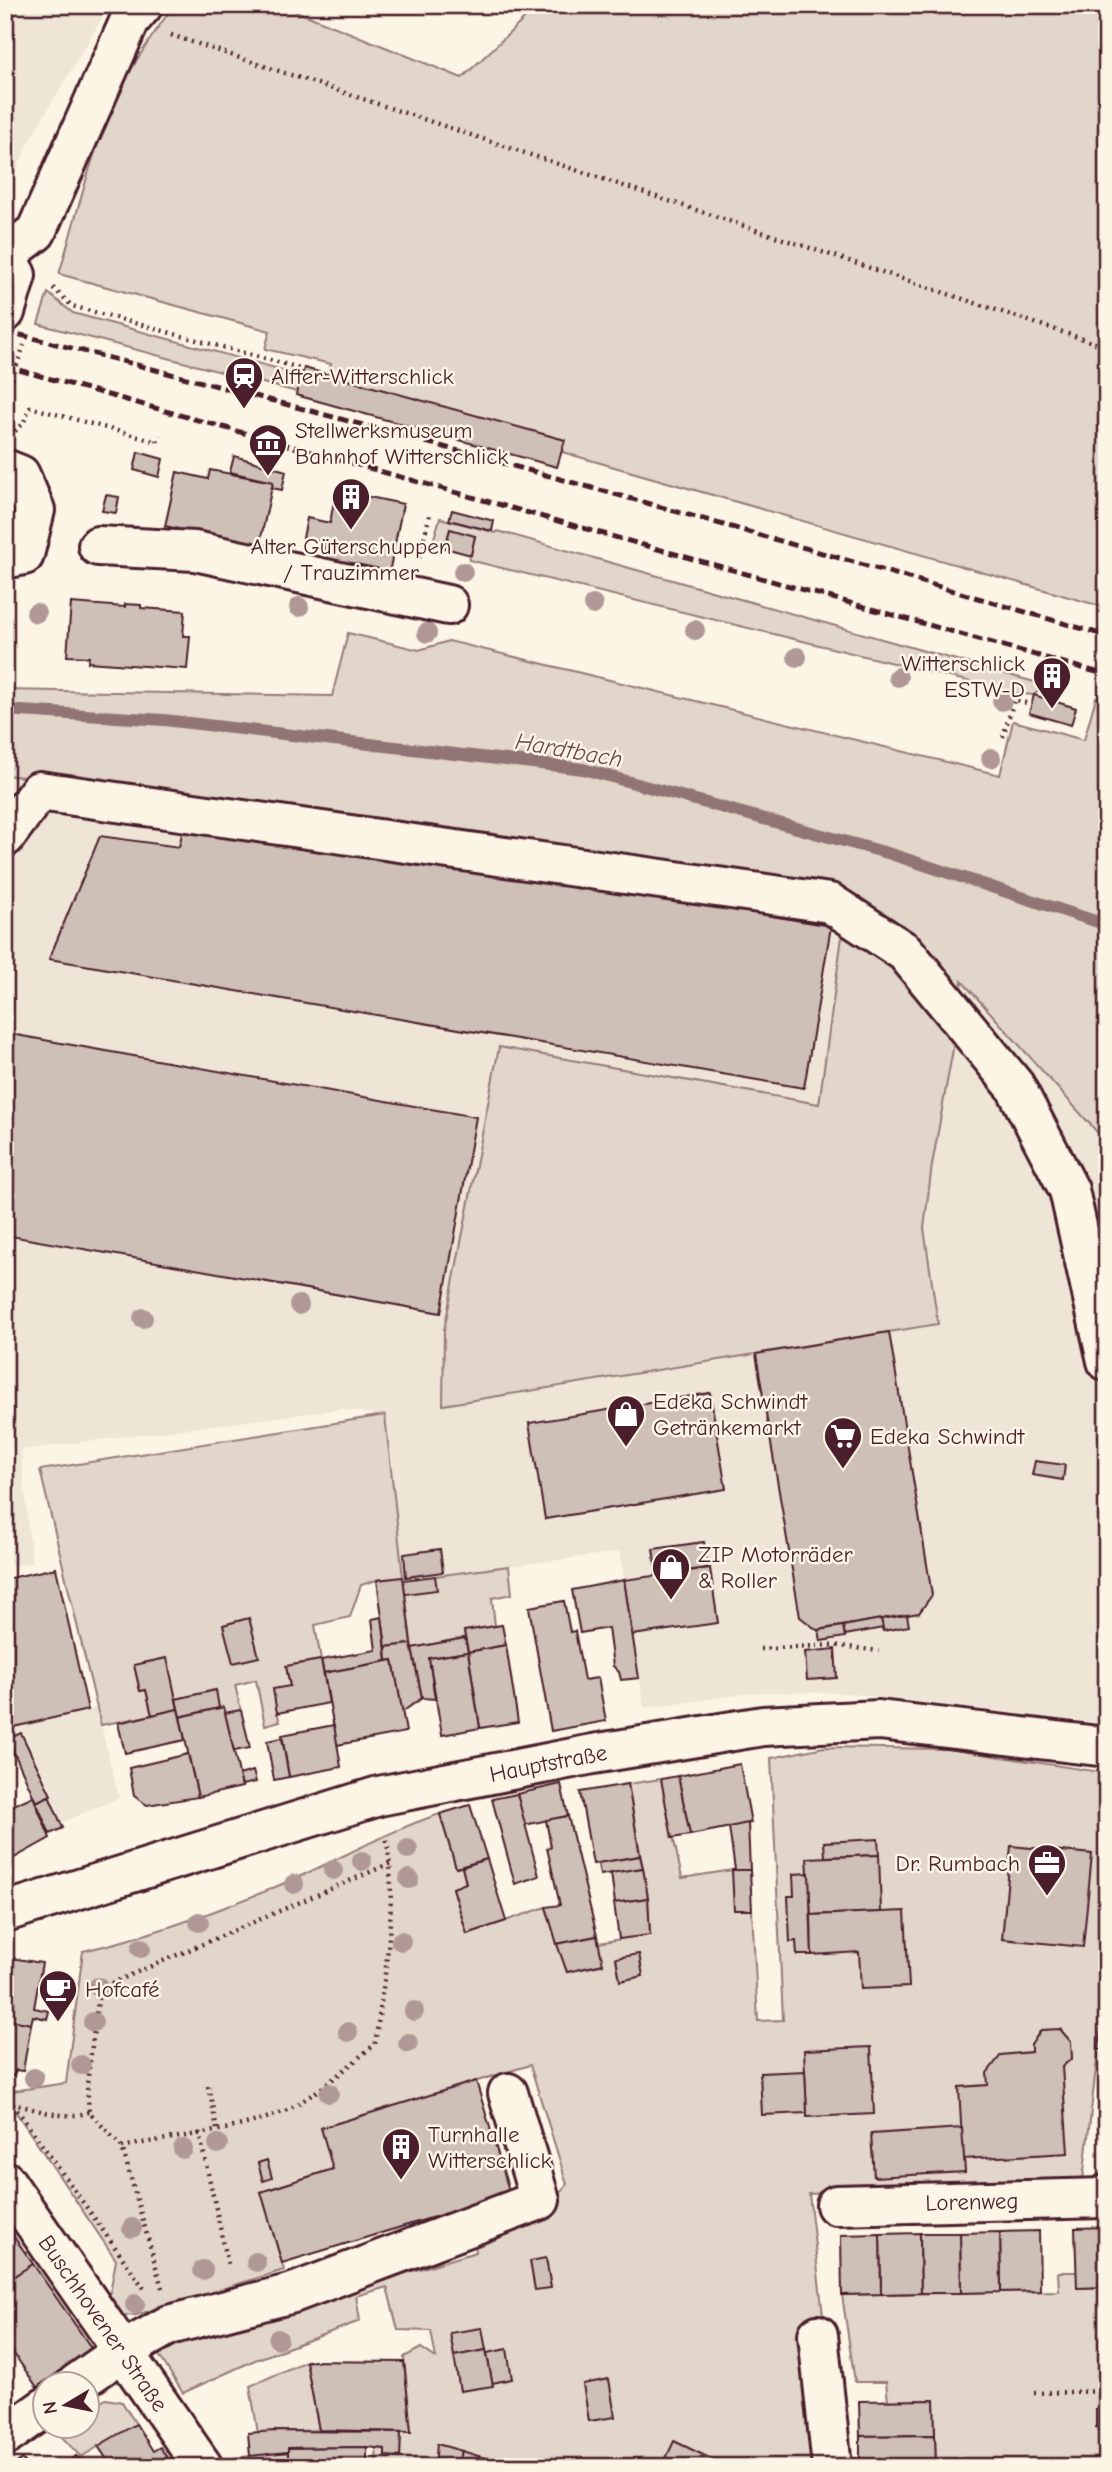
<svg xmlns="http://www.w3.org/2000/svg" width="1112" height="2472" font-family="'Comic Neue',sans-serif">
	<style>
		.built { fill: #eee5d7 }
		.green { fill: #e2d5ca; stroke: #967a7a; stroke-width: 2 }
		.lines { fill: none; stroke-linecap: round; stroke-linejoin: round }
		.stream { stroke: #917474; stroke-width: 12 }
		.building { fill: #cfc0b7; stroke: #4a1f2b; stroke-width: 2 }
		.minor-casing { stroke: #4a1f2b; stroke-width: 44 }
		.major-casing { stroke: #4a1f2b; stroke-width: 44 }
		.path { stroke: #4a1f2b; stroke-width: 4.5; stroke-dasharray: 2 5; stroke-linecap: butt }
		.minor { stroke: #fcf5e5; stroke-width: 38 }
		.major { stroke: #fcf5e5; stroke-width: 38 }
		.rail { stroke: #4a1f2b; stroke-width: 5; stroke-dasharray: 10 5; stroke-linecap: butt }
		.tree { fill: #af9895 }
		.labels { text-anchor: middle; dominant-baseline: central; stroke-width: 5; stroke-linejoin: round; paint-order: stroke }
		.poi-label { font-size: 23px; fill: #4a1f2b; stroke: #fcf5e5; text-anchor: start }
		.street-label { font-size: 23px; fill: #4a1f2b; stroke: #fcf5e5 }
		.water-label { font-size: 24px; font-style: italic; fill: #6d4950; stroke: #fcf5e5 }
	</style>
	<rect width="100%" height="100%" fill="#fcf5e5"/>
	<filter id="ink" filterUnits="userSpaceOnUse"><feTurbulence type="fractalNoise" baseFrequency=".0143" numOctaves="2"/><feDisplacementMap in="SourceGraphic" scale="14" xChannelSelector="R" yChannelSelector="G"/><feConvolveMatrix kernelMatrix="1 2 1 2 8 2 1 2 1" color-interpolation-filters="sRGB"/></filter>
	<g filter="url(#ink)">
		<g class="built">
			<path d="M5,5h105l-78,131 -27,60z"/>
			<path d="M5,716l973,139 119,277h10v592l-263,-31 -84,-1 -116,16 -24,-156 -217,28 -18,-164 -44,-7 -320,41 11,113 -27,3z"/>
			<path d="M97,1708l22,90 -58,25 2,5 -13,6 -42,-95 -3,-10z"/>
		</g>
		<g class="green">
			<path d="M174,5h107l181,73 77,-73h568v603l-545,-156 2,-12 -236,-65 3,-11 -66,-15 5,-18 -211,-57c18,-59 32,-122 58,-178 16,-33 36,-62 57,-91z"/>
			<path d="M48,293l25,20 228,62 -4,17 -259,-68z"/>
			<path d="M440,518l56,15 2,-2 547,154 -11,10 -14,-1 -551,-134 6,-23 -25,-8 -5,19 -13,-3z"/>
			<path d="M348,633l71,17 30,-9 551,134 13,-54 71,19 12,-43 11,3v432h-10l-135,-151 -9,68 -21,116 -8,63 14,96 -495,81 1,-75 55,-283 320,57 29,-211 -607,-91 -236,-27v-85l327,6z"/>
			<path d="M385,1415l18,162 -26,3 -16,5 -11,32 -35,8 6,35 -35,6 4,20 -13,27 3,8 -15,4 -9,-45 -21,5 6,25 -16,3 -1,-6 -5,1 -4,-18 -39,9 -10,-41 -32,7 6,26 6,-1 6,25 -51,10 -61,-255z"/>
			<path d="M509,1566l3,28 -20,4 3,28 -31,5 1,7 -53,10 -7,-54 30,-5v-13z"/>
			<path d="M824,1747l124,2 159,24v226h-3l-21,181 -274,14 16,139 -4,134h-307l-76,-22 -3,22h-58l-1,-19 9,1v7l15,1 1,-25h10l-7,-75 17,-9 15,10 -5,-27 -33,-1 -11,-43 -31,9 4,25 -105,39 -72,33 -26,-41 6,-6 313,-94 -2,-15 73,-29 20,-24 -37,-119 -208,63 11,41 -72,23 23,78 -148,45 -12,1 -8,-7 -7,-11 7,-38 -101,-149 -10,-10v-9l61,-9 17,-132c68,-15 141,-42 204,-69 52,-22 100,-51 153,-68l16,54 6,-1 4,16 -13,5 14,46 79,-27 21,65 35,-7 -4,-22 52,-9 -2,-37 -20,-113 33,-5 21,99 50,-8 20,40 6,111 25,-1 -12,-262z"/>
			<path d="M1058,2272h19v16l30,-1v180h-171l-2,-67 -46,1 -2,-19h-31l-13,-87 217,-4z"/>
			<path d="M306,2361l13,69 -61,3 -8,-47z"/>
			<path d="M106,2399l16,3 14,22 -55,33 -23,-24 9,-6 21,-1v-16z"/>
			<path d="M288,2452v15h-50l-6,-9z"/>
		</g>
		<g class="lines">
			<path class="stream" d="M5,710l159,10 419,49 308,85 216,71"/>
		</g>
		<g class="building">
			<path d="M378,5h22l-2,7z"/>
			<path d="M304,368l261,72 -8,27 -261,-72z"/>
			<path d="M138,452l25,7 -4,18 -25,-7z"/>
			<path d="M234,456l52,15 -4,19 -10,-2 1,-6 -43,-10z"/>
			<path d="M210,470l63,12 -14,65 -94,-21 12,-54 31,7z"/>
			<path d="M336,490l67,14 -14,69 -67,-13 4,-17 -23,-5 4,-20 23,5z"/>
			<path d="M106,495l13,2 -3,16 -14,-2z"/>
			<path d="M452,510l42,11 -2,10 -43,-11z"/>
			<path d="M450,529l25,7 -4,19 -26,-7z"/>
			<path d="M71,603l54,4v-3l16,1v3l44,3 -2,25h7l-3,33 -99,-7 1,-5 -22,-1z"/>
			<path d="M1034,695l42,13 -5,17 -42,-12z"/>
			<path d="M186,816l645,110 -27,162 -755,-129 51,-123 79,11z"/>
			<path d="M5,1033l471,84 -35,196 -436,-78z"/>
			<path d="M889,1332l43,263 -13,18 -102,17 -17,-13 -44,-263z"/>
			<path d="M710,1393l16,96 -181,30 -16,-96z"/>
			<path d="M1035,1461l30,4 -2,15 -31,-5z"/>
			<path d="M704,1542l3,26 -50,7 -4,-26z"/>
			<path d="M440,1549l3,23 -37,5 -2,-23z"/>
			<path d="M56,1568l32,142 -83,19v-150z"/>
			<path d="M710,1568l8,55 -86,12 -8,-55z"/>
			<path d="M435,1576l2,14 -32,4 -2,-14z"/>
			<path d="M403,1577l8,67 -25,3 -9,-67z"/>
			<path d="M624,1580l15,98 -18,2 -2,-8 -6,-6 -5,-38 -28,5 -8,-43z"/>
			<path d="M564,1601l6,31 5,-1 9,49 14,-2 8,43 -55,10 -22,-124z"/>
			<path d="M907,1615l2,11 -26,5 -2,-12z"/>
			<path d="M382,1617l5,44 -63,12 -3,-13 55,-10 -4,-31z"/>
			<path d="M249,1618l10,39 -26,6 -10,-38z"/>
			<path d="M881,1619l2,9 -38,7 -2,-9z"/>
			<path d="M502,1625l4,20 -38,7 -4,-21z"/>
			<path d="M843,1626l2,11 -24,4 -2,-11z"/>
			<path d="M465,1638l3,14 -39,6 6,41 -13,-1 -10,-50z"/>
			<path d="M411,1644l11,54 -20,14 -9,-52 -6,1 -1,-14z"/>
			<path d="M506,1645l12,77 -38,6 -12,-76z"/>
			<path d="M835,1649l2,29 -30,2 -2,-28z"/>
			<path d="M468,1652l12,76 -38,7 -13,-77z"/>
			<path d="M167,1658l11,51 -26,6 -6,-25 -6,1 -6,-26z"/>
			<path d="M321,1660l8,43 -52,10 -4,-24 17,-3 -4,-20z"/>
			<path d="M393,1660l13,72 -69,13 -13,-72z"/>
			<path d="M216,1690l3,18 -39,9 -4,-18z"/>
			<path d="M224,1707l18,80 -44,10 -18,-80z"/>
			<path d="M178,1709l7,31 -60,13 -7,-30z"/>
			<path d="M241,1710l9,38 -16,3 -9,-38z"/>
			<path d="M334,1725l7,42 -52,10 -7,-42z"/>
			<path d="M21,1733l30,62 -15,7 -28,-63z"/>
			<path d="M282,1738l7,39 -15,3 -7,-39z"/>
			<path d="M188,1754l10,43 -51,8 -13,-9 -5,-28z"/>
			<path d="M740,1764l11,59 -61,12 -12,-59z"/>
			<path d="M253,1771l3,11 -14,3 -3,-10z"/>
			<path d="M678,1776l12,59 -18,3 -11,-59z"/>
			<path d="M561,1784l7,32 -44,9 -7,-31z"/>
			<path d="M628,1784l12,72 -47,8 -13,-72z"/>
			<path d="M517,1794l22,82 -24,8 -23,-85z"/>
			<path d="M33,1796l17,42 -45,25v-54z"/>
			<path d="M49,1796l14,32 -13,6 -14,-32z"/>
			<path d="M470,1805l17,54 -31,9 -16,-54z"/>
			<path d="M568,1816l29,120 -40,8 -11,-37 14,-2 -13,-57 4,-1 -5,-27z"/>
			<path d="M748,1823l2,47h-15l-6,-43z"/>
			<path d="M878,1839l1,16 -54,2 -1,-15z"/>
			<path d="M1011,1846l81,8 -9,93 -81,-8z"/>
			<path d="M879,1855l2,57 -70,3 -4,-57z"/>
			<path d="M640,1856l3,12 -43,7 -2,-12z"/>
			<path d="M487,1859l19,62 -39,13 -14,-46 13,-5 -4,-16z"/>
			<path d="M643,1868l5,30 -33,5 -4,-30z"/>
			<path d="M732,1870h18l2,40h-18z"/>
			<path d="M809,1873l3,82h-15l-1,-14 -6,1 -2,-46h6l-1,-22z"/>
			<path d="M648,1898l2,37 -31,4 -5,-36z"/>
			<path d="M905,1911l4,76 -48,2 -2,-37 -47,3 -1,-40z"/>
			<path d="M597,1936l6,28 -36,8 -10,-28z"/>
			<path d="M639,1954l4,22 -23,5 -4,-23z"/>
			<path d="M5,1957l37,6 -8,45 15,3 -2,8 -14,-3 -2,8 -26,-5z"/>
			<path d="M1104,1998l3,1v51h-8z"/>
			<path d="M5,2019l26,5 -8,47 -7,-1 -3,6 -5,2 -3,-1z"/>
			<path d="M1060,2029l11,13 1,16 -10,9 6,86 -105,6 -4,-72 29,-2 -1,-12 14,-18 30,-3v-7l10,-15z"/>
			<path d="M871,2047l3,67 -67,3 -3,-67z"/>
			<path d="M805,2071l2,42 -45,2 -2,-42z"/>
			<path d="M476,2081l34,113 -228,69 -21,-71 72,-23 -12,-41z"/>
			<path d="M962,2128l3,44 -91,5 -3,-43z"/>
			<path d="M267,2160l5,18 -9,3 -5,-18z"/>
			<path d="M5,2224l28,40 -28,18z"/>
			<path d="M1107,2227v60l-30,1 -2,-60z"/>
			<path d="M1039,2231l1,60 -39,1 -1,-60z"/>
			<path d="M1000,2232l1,60 -40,1 -1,-60z"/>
			<path d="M920,2233l1,60 -40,1 -1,-60z"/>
			<path d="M920,2233h40l1,60h-40z"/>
			<path d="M880,2234l1,60 -39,1 -1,-60z"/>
			<path d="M546,2258l5,30 -16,2 -5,-29z"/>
			<path d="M33,2264l59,85 -55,38 -32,-46v-59z"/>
			<path d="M482,2328l4,22 -32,6 -4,-23z"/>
			<path d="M507,2349l5,30 -20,4 -5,-30z"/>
			<path d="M486,2350l7,36 -33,5 -6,-35z"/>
			<path d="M306,2361l98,1 7,70 -92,-2z"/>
			<path d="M609,2379l6,38 -26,4 -6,-37z"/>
			<path d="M934,2400l1,35 -75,1 -1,-35z"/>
			<path d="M1096,2410h11v18l-11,-1z"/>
			<path d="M136,2424l17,27 7,-4 13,20h-61l-14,-21z"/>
			<path d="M274,2431l127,1 -1,25 -15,-1v-7l-18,-2 -79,1v4l-38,4 -2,-23z"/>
			<path d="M935,2435l1,32h-76v-31z"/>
			<path d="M674,2441l54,26h-66z"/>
			<path d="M437,2444l25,7 -4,16h-23z"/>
			<path d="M367,2447v20h-79v-19z"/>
			<path d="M462,2451l52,16h-56z"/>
			<path d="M76,2456l11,11h-23z"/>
			<path d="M22,2459l7,8h-18z"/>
		</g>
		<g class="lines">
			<g class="minor-casing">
				<g id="minor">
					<path d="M5,255l11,20 -11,37"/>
					<path d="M6,255l30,-23 94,-212 13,-15"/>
					<path d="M5,469l15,6 15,35 -11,45 -19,4"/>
					<path d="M98,546l97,5 253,54"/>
					<path d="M5,837l34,-46 791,112 75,49 110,134 54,104 38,171"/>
					<path id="s1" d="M5,2181l198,286"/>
					<path id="s2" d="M836,2205l268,-7 3,-4"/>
					<path d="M818,2335l14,132"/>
					<path d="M76,2384l47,-33 46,-26 124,-32 247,-93 -32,-107"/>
					<path d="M5,2436l41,-29"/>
				</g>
			</g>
			<g class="major-casing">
				<g id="major">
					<path id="s3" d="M5,1912l374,-116 214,-42 170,-28 116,-6 228,27"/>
				</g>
			</g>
			<g class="path">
				<path d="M171,35l936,312"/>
				<path d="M53,288l19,18 231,63"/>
				<path d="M5,399l19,-54"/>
				<path d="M15,431l8,-7 7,-17 127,35 2,-7"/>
				<path d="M419,558l11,-44"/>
				<path d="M1045,677l5,1"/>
				<path d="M1003,737l11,-37 17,4"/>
				<path d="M760,1649l73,-4 46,6"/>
				<path d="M208,2086l9,43"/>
				<path d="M5,2102c27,5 58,20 84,10"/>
				<path d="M13,2104l133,187"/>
				<path d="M199,2132l30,136"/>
				<path d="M122,2147c52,-11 114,-15 163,-36 29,-14 65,-46 90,-67 10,-70 23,-139 11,-209"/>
				<path d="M162,2288l-40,-141 -33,-35 -2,-28 11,-85 14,-16 279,-120"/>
				<path d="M1034,2393l73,-2"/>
			</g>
			<use href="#minor" class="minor"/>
			<use href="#major" class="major"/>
			<g class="rail">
				<path d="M5,331c369,94 737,197 1102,305"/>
				<path d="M5,366l1102,309"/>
			</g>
		</g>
		<g class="tree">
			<circle cx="463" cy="572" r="10"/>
			<circle cx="593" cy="605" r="10"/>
			<circle cx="299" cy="607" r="10"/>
			<circle cx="36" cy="613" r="10"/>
			<circle cx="695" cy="630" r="10"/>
			<circle cx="427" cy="633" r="10"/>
			<circle cx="797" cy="657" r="10"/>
			<circle cx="898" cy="677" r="10"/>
			<circle cx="1002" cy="701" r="10"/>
			<circle cx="991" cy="758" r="10"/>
			<circle cx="299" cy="1305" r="10"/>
			<circle cx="143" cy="1318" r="10"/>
			<circle cx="408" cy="1849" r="10"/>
			<circle cx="362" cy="1861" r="10"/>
			<circle cx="333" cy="1870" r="10"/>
			<circle cx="409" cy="1879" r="10"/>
			<circle cx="294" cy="1884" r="10"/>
			<circle cx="199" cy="1922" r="10"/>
			<circle cx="401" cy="1941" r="10"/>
			<circle cx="141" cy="1948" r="10"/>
			<circle cx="98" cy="1987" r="10"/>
			<circle cx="414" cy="2011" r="10"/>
			<circle cx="93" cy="2022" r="10"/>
			<circle cx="348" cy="2032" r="10"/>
			<circle cx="408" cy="2043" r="10"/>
			<circle cx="81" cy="2065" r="10"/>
			<circle cx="34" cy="2078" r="10"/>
			<circle cx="329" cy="2093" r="10"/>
			<circle cx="218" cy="2144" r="10"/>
			<circle cx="183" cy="2149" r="10"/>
			<circle cx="132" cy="2228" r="10"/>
			<circle cx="256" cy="2262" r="10"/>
			<circle cx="203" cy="2270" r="10"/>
			<circle cx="135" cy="2304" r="10"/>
			<circle cx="278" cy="2339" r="10"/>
		</g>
	</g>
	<defs>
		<g id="station-pin" transform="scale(2.0125)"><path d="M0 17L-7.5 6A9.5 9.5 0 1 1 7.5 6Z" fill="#4a1f2b" stroke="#fcf5e5"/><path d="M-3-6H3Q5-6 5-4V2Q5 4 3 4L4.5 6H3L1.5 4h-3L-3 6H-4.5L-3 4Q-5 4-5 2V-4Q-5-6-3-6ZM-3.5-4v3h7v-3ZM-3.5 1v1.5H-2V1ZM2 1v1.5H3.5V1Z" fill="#fff"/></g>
		<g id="museum-pin" transform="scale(2.0125)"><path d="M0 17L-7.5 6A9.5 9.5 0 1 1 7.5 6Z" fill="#4a1f2b" stroke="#fcf5e5"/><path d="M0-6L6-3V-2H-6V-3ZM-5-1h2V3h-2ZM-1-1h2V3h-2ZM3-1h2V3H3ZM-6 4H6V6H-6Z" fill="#fff"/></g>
		<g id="building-pin" transform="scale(2.0125)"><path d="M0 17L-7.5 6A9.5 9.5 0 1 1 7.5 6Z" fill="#4a1f2b" stroke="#fcf5e5"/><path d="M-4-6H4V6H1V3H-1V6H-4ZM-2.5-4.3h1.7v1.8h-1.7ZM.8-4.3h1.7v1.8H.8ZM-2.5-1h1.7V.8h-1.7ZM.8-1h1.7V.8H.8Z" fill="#fff"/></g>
		<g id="shop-pin" transform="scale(2.0125)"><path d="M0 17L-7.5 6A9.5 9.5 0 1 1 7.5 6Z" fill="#4a1f2b" stroke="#fcf5e5"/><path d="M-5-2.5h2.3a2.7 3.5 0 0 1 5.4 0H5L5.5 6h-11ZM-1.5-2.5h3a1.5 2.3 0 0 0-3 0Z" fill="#fff"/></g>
		<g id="supermarket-pin" transform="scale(2.0125)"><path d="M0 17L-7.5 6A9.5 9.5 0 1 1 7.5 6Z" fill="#4a1f2b" stroke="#fcf5e5"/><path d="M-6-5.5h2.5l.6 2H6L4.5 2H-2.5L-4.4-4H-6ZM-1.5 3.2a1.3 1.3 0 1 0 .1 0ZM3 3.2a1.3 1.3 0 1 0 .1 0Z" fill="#fff"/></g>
		<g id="office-pin" transform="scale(2.0125)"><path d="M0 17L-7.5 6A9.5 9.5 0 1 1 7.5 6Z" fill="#4a1f2b" stroke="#fcf5e5"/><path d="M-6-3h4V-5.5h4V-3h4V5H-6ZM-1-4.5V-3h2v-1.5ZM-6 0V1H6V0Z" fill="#fff"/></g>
		<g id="cafe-pin" transform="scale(2.0125)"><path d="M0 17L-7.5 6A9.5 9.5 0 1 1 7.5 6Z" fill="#4a1f2b" stroke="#fcf5e5"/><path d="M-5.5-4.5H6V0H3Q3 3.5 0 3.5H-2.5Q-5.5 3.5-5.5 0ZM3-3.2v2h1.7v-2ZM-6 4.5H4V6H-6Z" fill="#fff"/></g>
	</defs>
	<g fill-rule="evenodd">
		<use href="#station-pin" x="244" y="376"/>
		<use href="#museum-pin" x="268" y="443"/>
		<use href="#building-pin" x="351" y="497"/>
		<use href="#building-pin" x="1052" y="676"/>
		<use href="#shop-pin" x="626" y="1414"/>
		<use href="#supermarket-pin" x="843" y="1436"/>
		<use href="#shop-pin" x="671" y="1567"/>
		<use href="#office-pin" x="1047" y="1863"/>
		<use href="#cafe-pin" x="58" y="1989"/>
		<use href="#building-pin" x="401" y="2147"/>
	</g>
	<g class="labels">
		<g class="poi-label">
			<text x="271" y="376">Alfter-Witterschlick</text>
			<text x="295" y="430">Stellwerksmuseum<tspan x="295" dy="26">Bahnhof Witterschlick</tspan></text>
			<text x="351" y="546" text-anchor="middle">Alter Güterschuppen<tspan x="351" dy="26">/ Trauzimmer</tspan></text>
			<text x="1025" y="663" text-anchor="end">Witterschlick<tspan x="1025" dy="26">ESTW-D</tspan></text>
			<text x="653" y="1401">Edeka Schwindt<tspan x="653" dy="26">Getränkemarkt</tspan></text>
			<text x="870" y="1436">Edeka Schwindt</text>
			<text x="698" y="1554">ZIP Motorräder<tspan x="698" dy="26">&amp; Roller</tspan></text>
			<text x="1020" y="1863" text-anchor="end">Dr. Rumbach</text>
			<text x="85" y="1989">Hofcafé</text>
			<text x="428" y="2134">Turnhalle<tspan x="428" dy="26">Witterschlick</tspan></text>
		</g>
		<g class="street-label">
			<text stroke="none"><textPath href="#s3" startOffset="564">Hauptstraße</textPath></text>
			<text stroke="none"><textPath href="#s2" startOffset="136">Lorenweg</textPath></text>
			<text stroke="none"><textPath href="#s1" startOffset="173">Buschhovener Straße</textPath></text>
		</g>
		<g class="water-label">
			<text transform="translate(569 750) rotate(10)">Hardtbach</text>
		</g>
	</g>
	<rect width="1112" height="2472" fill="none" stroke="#fcf5e5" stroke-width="28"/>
	<rect x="14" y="14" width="1084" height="2444" fill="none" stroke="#4a1f2b" stroke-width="2.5" filter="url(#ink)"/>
	<g transform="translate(66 2405) rotate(260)"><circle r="33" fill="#fcf5e5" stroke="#b59f9b" stroke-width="2"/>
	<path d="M0-5L12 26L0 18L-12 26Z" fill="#4a1f2b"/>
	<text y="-10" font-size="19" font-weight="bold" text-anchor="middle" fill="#4a1f2b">N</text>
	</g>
</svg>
